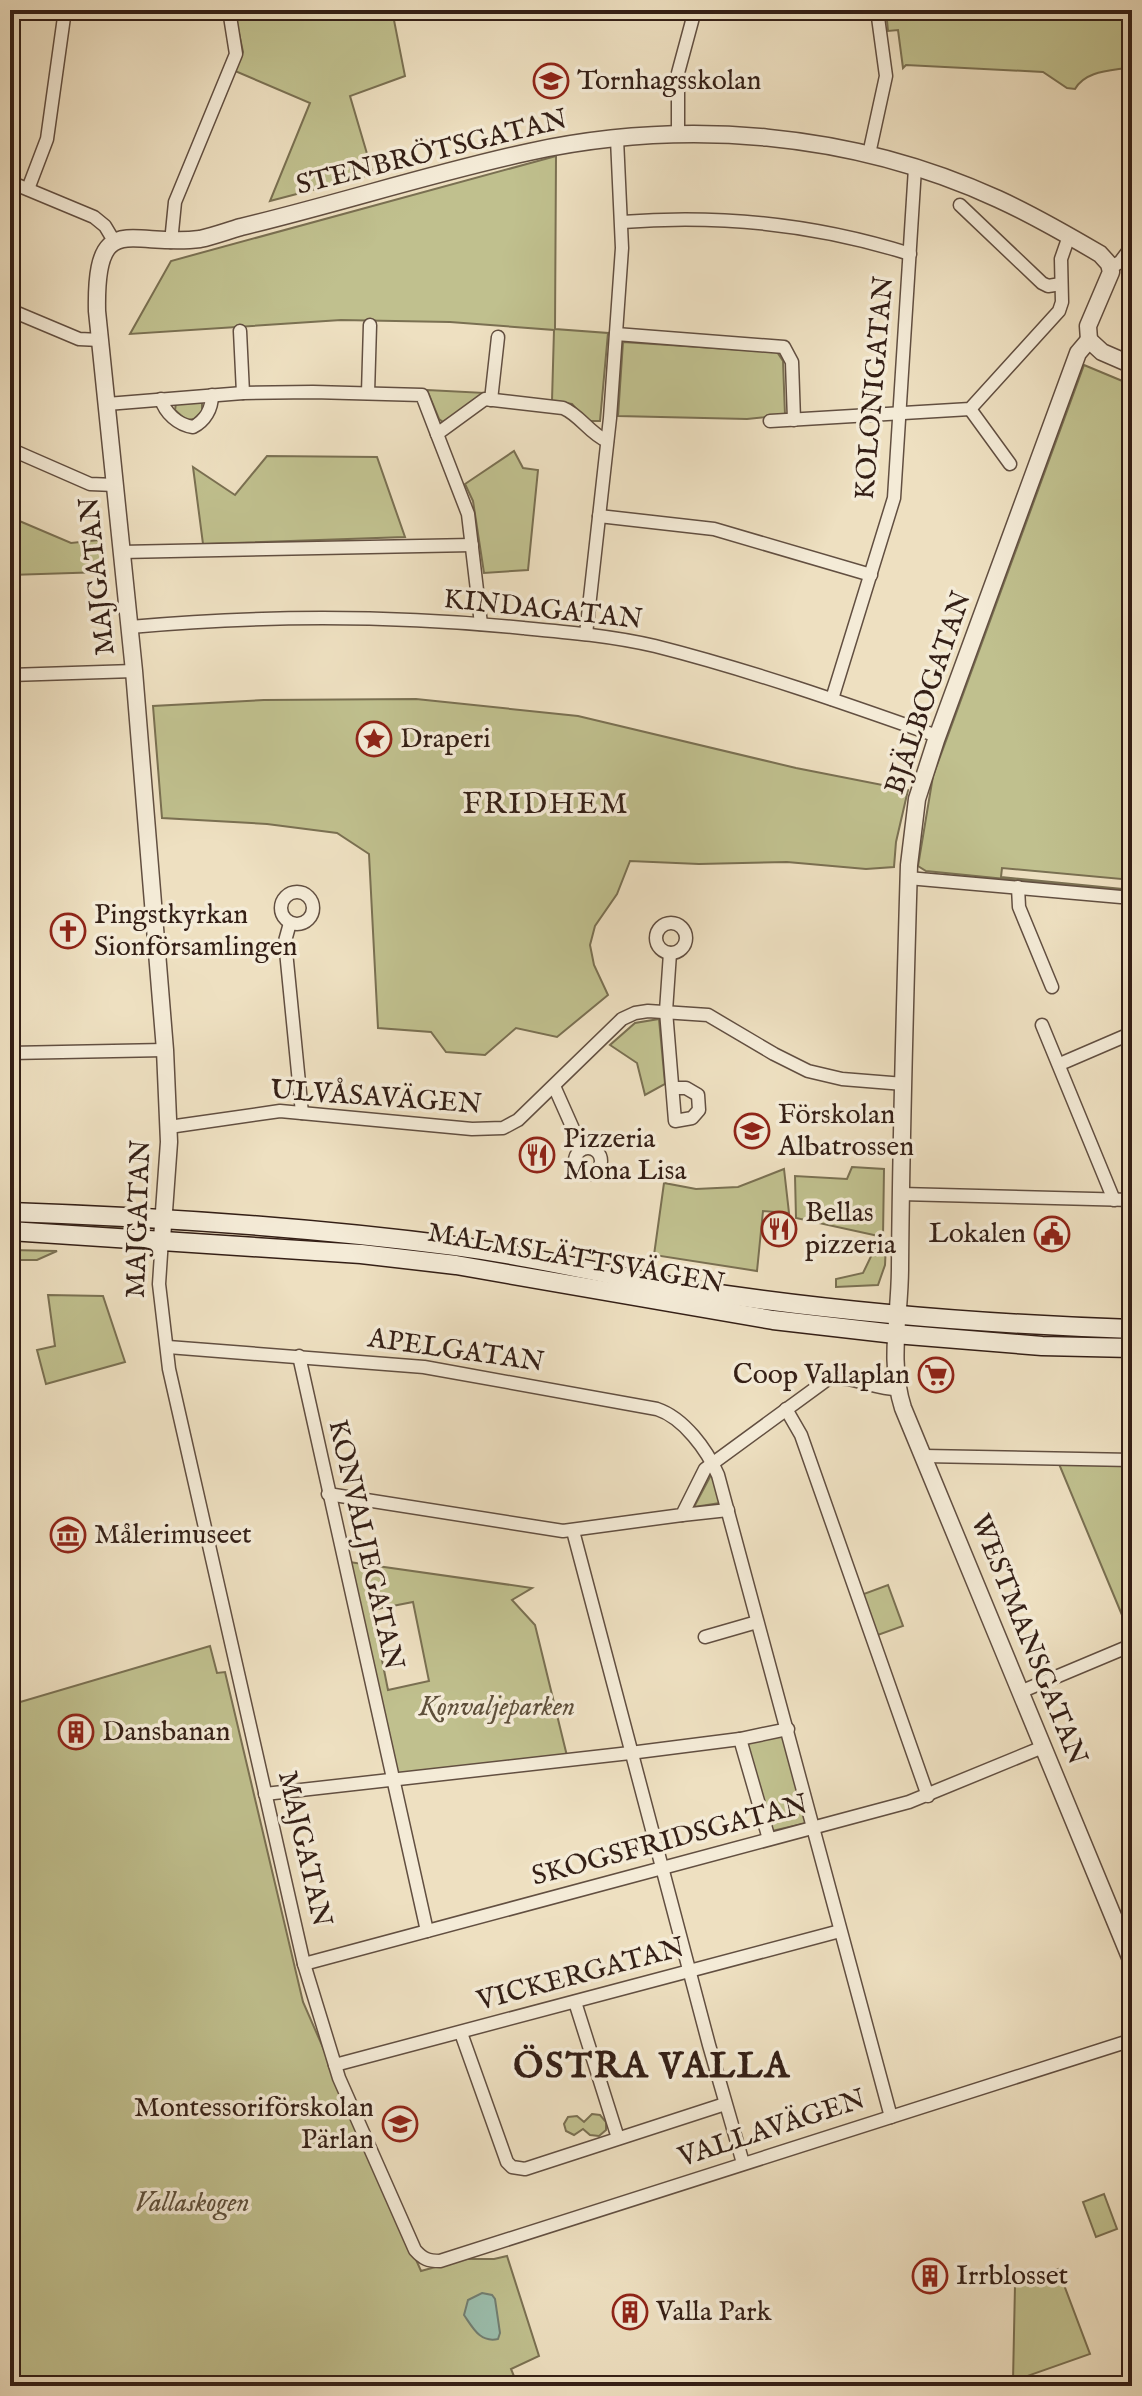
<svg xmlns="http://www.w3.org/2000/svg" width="1142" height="2396" font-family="'IM FELL English',serif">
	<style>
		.green { fill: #c0c08e; stroke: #7a7052; stroke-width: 2; fill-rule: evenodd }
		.water { fill: #9bbead; stroke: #727e71; stroke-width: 2 }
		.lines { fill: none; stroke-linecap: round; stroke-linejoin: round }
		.minor-casing { stroke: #624f41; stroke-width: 15 }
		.tertiary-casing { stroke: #624f41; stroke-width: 19 }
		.secondary-casing { stroke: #341f16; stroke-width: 21 }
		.minor { stroke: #f4ebd7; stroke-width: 12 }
		.tertiary { stroke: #f4ebd7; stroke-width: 16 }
		.secondary { stroke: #f4ebd7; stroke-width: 18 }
		.labels { text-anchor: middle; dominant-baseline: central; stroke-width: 7; stroke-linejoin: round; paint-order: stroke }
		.poi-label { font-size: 28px; fill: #341f16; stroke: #f4ebd7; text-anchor: start }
		.street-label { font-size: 28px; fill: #341f16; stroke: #f4ebd7 }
		.park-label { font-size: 28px; font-style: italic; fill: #5e4f3a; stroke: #f4ebd7 }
		.neighbourhood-label { font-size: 30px; letter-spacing: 2px; fill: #341f16; stroke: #f4ebd7 }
		.district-label { font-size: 36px; font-weight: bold; letter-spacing: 2px; fill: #341f16; stroke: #f4ebd7 }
	</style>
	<rect width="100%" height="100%" fill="#eee0c1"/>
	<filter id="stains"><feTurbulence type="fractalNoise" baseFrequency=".0025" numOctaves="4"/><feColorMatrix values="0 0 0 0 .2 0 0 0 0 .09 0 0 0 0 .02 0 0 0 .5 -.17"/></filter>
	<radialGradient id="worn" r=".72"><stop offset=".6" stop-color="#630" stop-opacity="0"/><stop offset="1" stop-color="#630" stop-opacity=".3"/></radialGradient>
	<g class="green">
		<path d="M234,10h158l13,66 -55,20 23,78 -103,27 40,-98 -75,-32 8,-19z"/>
		<path d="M886,10h246v57c-20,4 -46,3 -57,22l-8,-1 -24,-16 -137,-7 -3,3 -5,-38 -10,1z"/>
		<path d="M556,156l-1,173 53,4 -8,88h-13l-15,-17 -20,-3 2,-71 -104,-8 -109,-2 -211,14 41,-73z"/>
		<path d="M623,342l154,10 6,9 2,54 -38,4 -129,-3z"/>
		<path d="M1084,365l48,20v495l-130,-12 -1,9 131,13v2l-206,-21 -8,-5 15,-90z"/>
		<path d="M427,390l59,3 -43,29 -4,-3z"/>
		<path d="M202,402v9l-8,8 -8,1 -11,-10 1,-7z"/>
		<path d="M514,451l9,17 15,2 -10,100 -44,3 -11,-72 -8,-17z"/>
		<path d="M267,456l110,1 28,80 -202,7 -10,-77 42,28z"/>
		<path d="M10,517l61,26 28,-3 4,32 -93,3z"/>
		<path d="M416,699l162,17 218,52 112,22 -12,52 -2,25 -28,2 -79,-7 -88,2 -69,-3 -13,33 -22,32 -5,19 4,20 14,30 -51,42 -41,-9 -31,27 -39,-3 -15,-20 -53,-4 -9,-174 -32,-21 -70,-9 -105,-6 -9,-112 111,-6z"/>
		<path d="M659,1019l6,65 -20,11 -8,-32 -27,-18 25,-22z"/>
		<path d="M852,1167l32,2 -1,68 -87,-19 -1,-42 52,3z"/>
		<path d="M784,1169l5,44 -26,-2 -6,60 -103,-16 10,-72 32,6 42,-2z"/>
		<path d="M10,1219l117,5 -1,5 -116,-6z"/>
		<path d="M886,1245l-1,20 -7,20 -42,2v-8l27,-6 13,-27z"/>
		<path d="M11,1250l46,1 -20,9h-26z"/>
		<path d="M48,1295l55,1 22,66 -79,22 -9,-34 18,-4z"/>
		<path d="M1059,1464l73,2v60l-5,9 -1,8 6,13v83z"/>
		<path d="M712,1473l8,30 -26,4z"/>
		<path d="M349,1562l183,26 -20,12 23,25 32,131 -171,18zM413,1602l16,79 -41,9 -16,-80z"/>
		<path d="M888,1585l15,41 -28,10 -14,-41z"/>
		<path d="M210,1646l7,27 8,-1 78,330 118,269 43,-12h30l13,-3 32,100 -28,13 7,17h-508v-681z"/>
		<path d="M783,1734l24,89 -35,8 -26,-89z"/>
		<path d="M592,2114l8,1 6,7v8l-7,6 -9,-1 -7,-6 -9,6 -8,-4 -2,-7 4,-7 9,-1 7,6z"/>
		<path d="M1104,2194l13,35 -21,8 -13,-35z"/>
		<path d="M1058,2269l32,85 -77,27 2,-96z"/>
	</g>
	<path class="water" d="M482,2293l10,2 3,4 5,34 -2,6c-18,4 -25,-11 -34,-24l4,-15z"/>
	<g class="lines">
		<g class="minor-casing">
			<g id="minor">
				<path d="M678,134v-61l17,-63"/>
				<path d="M869,154l17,-78 -9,-66"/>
				<path d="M10,182l84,35 11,9 9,15"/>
				<path d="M28,189l19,-50 18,-129"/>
				<path d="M960,205l82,78 6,3 13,-2"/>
				<path d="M622,222c100,-8 193,2 288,32"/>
				<path d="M171,242l4,-40 61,-148 -7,-44"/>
				<path d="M1110,268l10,-6 12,-16"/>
				<path d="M10,310l69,29 21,1"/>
				<path d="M240,331l3,62"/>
				<path d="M616,334l168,13 8,15 2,58"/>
				<path d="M368,393l2,-68"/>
				<path d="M161,399c4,14 17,26 32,28 12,-6 19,-18 19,-32"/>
				<path d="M491,400l7,-63"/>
				<path d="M107,404l136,-11 70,-1 109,3 15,39 48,-35 78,9c17,7 26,25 44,33"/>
				<path d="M970,409l40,55"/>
				<path d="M770,421l200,-12 89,-98 3,-9 -1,-43 8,-23"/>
				<path d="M437,434l31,80 13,110"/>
				<path d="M10,449l80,35 25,1"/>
				<path d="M599,516l115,13 157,46"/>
				<path d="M121,552l351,-7"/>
				<path d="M130,627c131,-12 262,-12 393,1 44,4 89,8 132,18 95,24 189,57 282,90"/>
				<path d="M586,634l24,-216 12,-170 -5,-109"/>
				<path d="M10,675l124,-4"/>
				<path d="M832,699l62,-201 21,-330"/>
				<path d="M908,878l224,20"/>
				<path d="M1018,887l1,20 33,80"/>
				<circle cx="297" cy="908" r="16"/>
				<path d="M290,923l-5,18 17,172"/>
				<circle cx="671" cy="938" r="15"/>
				<path d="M670,953l-4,58 9,110 17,-3 7,-8 -1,-15 -12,-7h-13"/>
				<path d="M1042,1025l72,175"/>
				<path d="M10,1053l155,-3"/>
				<path d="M1060,1064l72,-31"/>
				<path d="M554,1086l28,63"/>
				<path d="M169,1127l111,-16 192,18 31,-1 15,-8 104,-101 13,-6 13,-2 60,4 66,39 34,17 34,8 62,5"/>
				<circle cx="588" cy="1161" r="13"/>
				<path d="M901,1194l231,6"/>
				<path d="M162,1239l-3,45 10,85 135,595 35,114 76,172c8,9 13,11 25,11l692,-221"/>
				<path d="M168,1347l256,20 233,42c27,9 50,41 61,66l173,642"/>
				<path d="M299,1356l128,575"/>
				<path d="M786,1409l15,26 127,361"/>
				<path d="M924,1456l208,4"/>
				<path d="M328,1494l235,37 119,-16 23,-46 123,-90c23,-4 46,10 69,10"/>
				<path d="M682,1515l46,-5"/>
				<path d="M573,1531l136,514 34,118"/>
				<path d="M705,1637l52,-15"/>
				<path d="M1020,1692l112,-47"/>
				<path d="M740,1739l29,100"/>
				<path d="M265,1794l365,-41 110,-14 48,-10"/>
				<path d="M304,1964l605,-162 134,-55"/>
				<path d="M575,2002l43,136"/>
				<path d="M461,2033l46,129 5,5 13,2 200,-65"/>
				<path d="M335,2065l505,-134"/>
				<path d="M1122,2386l10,-4"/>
			</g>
		</g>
		<g class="tertiary-casing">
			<g id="tertiary">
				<path d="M1089,340l-11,13 -142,387 -19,59 -8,66c-4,134 -8,269 -9,403 0,48 -12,93 3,140l229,554"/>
				<path d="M1089,340l13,12 30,13"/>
				<path d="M162,1239l7,-97 -4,-92 -31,-379 -37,-360c-2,-104 34,-63 103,-72 14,-3 27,-8 41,-12 96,-23 191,-54 288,-75 156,-34 323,-20 469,47 35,16 68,35 102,55l9,10 2,8 -23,54 1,14"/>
			</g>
		</g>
		<g class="secondary-casing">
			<g id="secondary">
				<path d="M10,1212c149,5 298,15 445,34 78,10 155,30 232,43 147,23 297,35 445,40"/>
				<path d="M10,1231l351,23 95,11 317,55 122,14 147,12 90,2"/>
			</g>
		</g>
		<use href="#minor" class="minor"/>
		<use href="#tertiary" class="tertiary"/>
		<use href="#secondary" class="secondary"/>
	</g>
	<defs>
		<g id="school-ring" transform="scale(1.8)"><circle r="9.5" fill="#f4ebd7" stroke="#8f2418" stroke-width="1.5"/><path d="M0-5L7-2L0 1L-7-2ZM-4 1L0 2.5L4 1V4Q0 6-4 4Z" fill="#8f2418"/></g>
		<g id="sight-ring" transform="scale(1.8)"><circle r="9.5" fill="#f4ebd7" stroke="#8f2418" stroke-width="1.5"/><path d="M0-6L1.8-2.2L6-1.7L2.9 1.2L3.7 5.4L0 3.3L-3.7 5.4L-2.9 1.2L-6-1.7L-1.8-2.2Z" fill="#8f2418"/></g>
		<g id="church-ring" transform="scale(1.8)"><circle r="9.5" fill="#f4ebd7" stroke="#8f2418" stroke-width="1.5"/><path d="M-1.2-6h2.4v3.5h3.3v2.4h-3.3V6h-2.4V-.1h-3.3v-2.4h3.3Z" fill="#8f2418"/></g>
		<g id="restaurant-ring" transform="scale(1.8)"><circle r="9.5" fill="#f4ebd7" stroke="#8f2418" stroke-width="1.5"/><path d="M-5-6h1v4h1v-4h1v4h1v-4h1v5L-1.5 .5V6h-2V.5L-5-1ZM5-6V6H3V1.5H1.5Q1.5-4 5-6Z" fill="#8f2418"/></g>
		<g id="civic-ring" transform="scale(1.8)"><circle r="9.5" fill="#f4ebd7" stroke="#8f2418" stroke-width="1.5"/><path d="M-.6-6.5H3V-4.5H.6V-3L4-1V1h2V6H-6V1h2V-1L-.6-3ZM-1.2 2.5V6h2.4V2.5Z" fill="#8f2418"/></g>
		<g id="supermarket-ring" transform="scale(1.8)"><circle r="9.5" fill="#f4ebd7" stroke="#8f2418" stroke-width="1.5"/><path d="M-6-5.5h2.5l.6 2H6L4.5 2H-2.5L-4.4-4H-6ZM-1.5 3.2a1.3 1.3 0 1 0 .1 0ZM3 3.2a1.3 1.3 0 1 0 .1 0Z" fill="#8f2418"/></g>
		<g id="museum-ring" transform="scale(1.8)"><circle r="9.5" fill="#f4ebd7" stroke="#8f2418" stroke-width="1.5"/><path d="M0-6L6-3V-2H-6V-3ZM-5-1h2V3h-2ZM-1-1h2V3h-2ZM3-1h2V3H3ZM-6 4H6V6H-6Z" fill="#8f2418"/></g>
		<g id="building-ring" transform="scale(1.8)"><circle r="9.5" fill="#f4ebd7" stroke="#8f2418" stroke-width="1.5"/><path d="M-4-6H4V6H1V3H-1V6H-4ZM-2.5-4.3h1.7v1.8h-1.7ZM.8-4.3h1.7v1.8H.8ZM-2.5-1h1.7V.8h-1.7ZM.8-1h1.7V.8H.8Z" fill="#8f2418"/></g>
	</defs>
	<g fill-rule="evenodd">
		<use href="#school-ring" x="551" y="81"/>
		<use href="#sight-ring" x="374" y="739"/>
		<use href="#church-ring" x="68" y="931"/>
		<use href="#school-ring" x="752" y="1131"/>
		<use href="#restaurant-ring" x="537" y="1155"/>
		<use href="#restaurant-ring" x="779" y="1229"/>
		<use href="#civic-ring" x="1052" y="1234"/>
		<use href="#supermarket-ring" x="936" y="1375"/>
		<use href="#museum-ring" x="68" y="1535"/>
		<use href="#building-ring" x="76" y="1732"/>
		<use href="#school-ring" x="400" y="2124"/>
		<use href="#building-ring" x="930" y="2276"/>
		<use href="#building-ring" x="630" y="2312"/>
	</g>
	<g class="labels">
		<g class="poi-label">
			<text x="577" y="81">Tornhagsskolan</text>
			<text x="400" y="739">Draperi</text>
			<text x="94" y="915">Pingstkyrkan<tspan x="94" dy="32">Sionförsamlingen</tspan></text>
			<text x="778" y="1115">Förskolan<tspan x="778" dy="32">Albatrossen</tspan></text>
			<text x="563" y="1139">Pizzeria<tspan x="563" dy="32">Mona Lisa</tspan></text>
			<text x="805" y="1213">Bellas<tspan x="805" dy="32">pizzeria</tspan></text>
			<text x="1026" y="1234" text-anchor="end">Lokalen</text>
			<text x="910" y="1375" text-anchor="end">Coop Vallaplan</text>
			<text x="94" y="1535">Målerimuseet</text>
			<text x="102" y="1732">Dansbanan</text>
			<text x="374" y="2108" text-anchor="end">Montessoriförskolan<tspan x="374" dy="32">Pärlan</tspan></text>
			<text x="956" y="2276">Irrblosset</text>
			<text x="656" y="2312">Valla Park</text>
		</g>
		<g class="street-label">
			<text transform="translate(432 153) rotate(-14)">STENBRÖTSGATAN</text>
			<text transform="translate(875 388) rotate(-85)">KOLONIGATAN</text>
			<text transform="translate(98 576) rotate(-96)">MAJGATAN</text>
			<text transform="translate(543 610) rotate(6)">KINDAGATAN</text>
			<text transform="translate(929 693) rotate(-71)">BJÄLBOGATAN</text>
			<text transform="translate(376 1098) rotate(4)">ULVÅSAVÄGEN</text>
			<text transform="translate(139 1219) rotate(-88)">MAJGATAN</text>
			<text transform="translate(576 1259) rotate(10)">MALMSLÄTTSVÄGEN</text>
			<text transform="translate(456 1351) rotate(8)">APELGATAN</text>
			<text transform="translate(365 1545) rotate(77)">KONVALJEGATAN</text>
			<text transform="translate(1028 1640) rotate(68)">WESTMANSGATAN</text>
			<text transform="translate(670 1841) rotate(-15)">SKOGSFRIDSGATAN</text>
			<text transform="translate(304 1849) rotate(77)">MAJGATAN</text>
			<text transform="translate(581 1975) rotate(-15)">VICKERGATAN</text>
			<text transform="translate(772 2129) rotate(-18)">VALLAVÄGEN</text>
		</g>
		<g class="park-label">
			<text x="497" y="1707">Konvaljeparken</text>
			<text x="192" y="2203">Vallaskogen</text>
		</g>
		<g class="neighbourhood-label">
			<text x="546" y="805">FRIDHEM</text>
		</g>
		<g class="district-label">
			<text x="652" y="2067">ÖSTRA VALLA</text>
		</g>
	</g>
	<rect width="1142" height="2396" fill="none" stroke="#eee0c1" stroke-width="40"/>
	<rect x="12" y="12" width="1118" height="2372" fill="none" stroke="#341f16" stroke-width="4"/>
	<rect x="20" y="20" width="1102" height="2356" fill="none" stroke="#341f16" stroke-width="2"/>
	<rect width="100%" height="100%" filter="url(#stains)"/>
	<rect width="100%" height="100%" fill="url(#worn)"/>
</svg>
